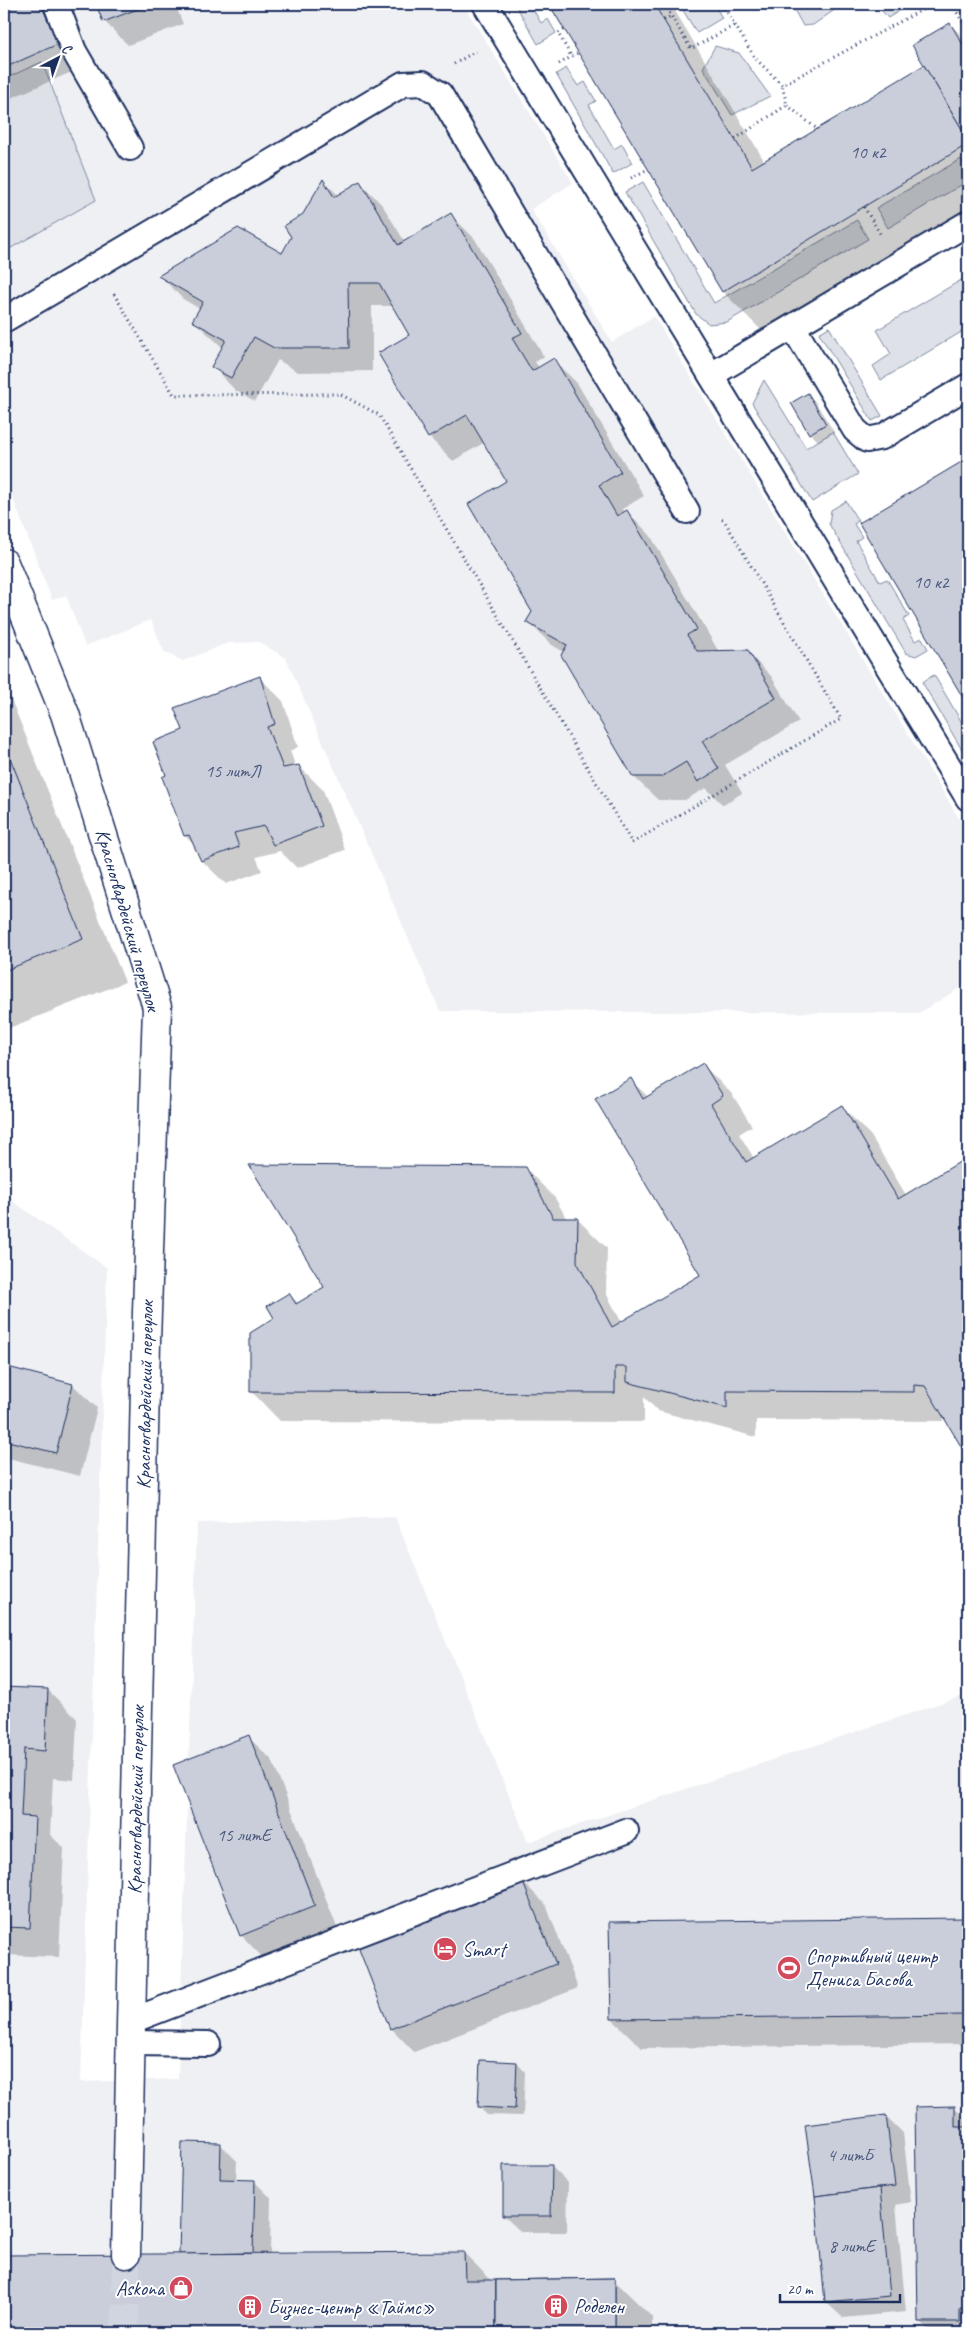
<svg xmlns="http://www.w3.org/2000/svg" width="972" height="2337" font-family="Caveat,sans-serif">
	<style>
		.built { fill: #eff0f4 }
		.green { fill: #dee1e7; stroke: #7c88a2 }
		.shadow { fill: #0003 }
		.building { fill: #caceda; stroke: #1b2f5e }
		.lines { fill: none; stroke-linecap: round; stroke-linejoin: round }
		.minor-tunnel { stroke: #d1d5df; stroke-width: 28; stroke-dasharray: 28 14; stroke-linecap: butt }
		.service-casing { stroke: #1b2f5e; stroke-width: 28 }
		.minor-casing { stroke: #1b2f5e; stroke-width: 31 }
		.path { stroke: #1b2f5e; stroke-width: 3; stroke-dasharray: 1 4; stroke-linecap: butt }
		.service { stroke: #fff; stroke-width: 24 }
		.minor { stroke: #fff; stroke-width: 28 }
		.labels { text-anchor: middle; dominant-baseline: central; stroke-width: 4; stroke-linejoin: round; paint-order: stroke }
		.number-label { font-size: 18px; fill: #47577d }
		.street-label { font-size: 20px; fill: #1b2f5e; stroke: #fff }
		.poi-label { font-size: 20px; fill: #1b2f5e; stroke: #fff; text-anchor: start }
	</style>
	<rect width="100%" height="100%" fill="#fff"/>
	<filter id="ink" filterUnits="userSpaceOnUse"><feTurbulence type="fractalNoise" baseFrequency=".02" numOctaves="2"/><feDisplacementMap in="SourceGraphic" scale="10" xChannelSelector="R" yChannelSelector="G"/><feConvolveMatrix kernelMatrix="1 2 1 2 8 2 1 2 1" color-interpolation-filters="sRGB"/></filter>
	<g filter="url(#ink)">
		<g class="built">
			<path d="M4,4h459l110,179 -42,26 81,133 42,-26 314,517v150l-49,30 -479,-2 -154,-353 -27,-16 -31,1 -45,18 -19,-9 -13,-32 -66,26 -19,-51 -14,5 -48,-125z"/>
			<path d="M4,1195l103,73 -26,814 97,-3 19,-556 198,-6 133,325 440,-148v639h-964z"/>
		</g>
		<g class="green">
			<path d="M515,4h15l11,19 7,-4 8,14 -18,11z"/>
			<path d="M679,4h35l8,14 -25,15z"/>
			<path d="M791,4h52l-30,21 -10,1z"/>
			<path d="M876,4h34l-22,14z"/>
			<path d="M715,46l24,7 31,43 -38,19 -29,-47z"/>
			<path d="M42,62l54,138 -92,52v-173z"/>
			<path d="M566,68l12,18 7,-4 11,19 -7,4 25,44 8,-5 10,19 -19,11 -57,-100z"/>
			<path d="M961,159l7,11v11l-80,47 -12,-20z"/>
			<path d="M643,182l71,121 143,-83 11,19 -141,83 -18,2 -13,-10 -71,-122z"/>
			<path d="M968,276v52l-87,52 -8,-14 18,-12 -14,-24z"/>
			<path d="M829,327l53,89 -10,5 -53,-88z"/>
			<path d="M764,380l42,68 27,-16 25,42 -46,28 -60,-99z"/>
			<path d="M846,501l12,20 -4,3 8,13 -6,4 24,41 7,-3 22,37 -6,4 12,21 7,-3 6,11 -12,7 -10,-3 -77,-129 2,-14z"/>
			<path d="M934,675l34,58v27l-46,-78z"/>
		</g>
		<g class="shadow">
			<path d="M4,4h49l28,64 -77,33z"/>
			<path d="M97,4h78l8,20 -55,21 -24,-24z"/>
			<path d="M550,4h121l94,158 159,-95 26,-43 8,8 10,17v167l-201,120 -44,-44z"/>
			<path d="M324,181l14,14 22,-13 23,24 22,36 46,-27 24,24 69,118 -9,5 4,6 14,-8 24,23 67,113 -22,13 2,4 3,-2 23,24 69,117h28l24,24 28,46 -74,43 17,28 -19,12 -17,-17 -21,12h-27l-24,-23 -70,-125 -12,-7 -24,-23 5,-10 -25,-131 -23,-39 -32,19 -24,-24 -18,-102 -17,-29h-22v65l-74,1 -20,-12 -23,41 -19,-10 -23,-24 10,-19 -29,-27 6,-12 -17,-10 -23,-23 122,-21z"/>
			<path d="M808,394l8,9 18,29 -16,9 -8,-8z"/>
			<path d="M968,459v244l-107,-180z"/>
			<path d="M259,677l24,24 15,46 -8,4 6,16 3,-1 24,24 22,60 -48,18 -17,-17 -24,6 6,14 -36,13 -24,-23 -6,-14 -11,-11 -18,-60 17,-46z"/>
			<path d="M4,682l121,300 -121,48z"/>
			<path d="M703,1065l29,29 20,32 -13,8 15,24 88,-51 29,29 35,59 62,-37v298l-25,-43v8l-187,-1v17l-98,-26 -14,-14v25l-364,-1 -29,-30 25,-73 13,-24 10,10 226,-136 30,30 12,21h10l30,29 -1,45 16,30 80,-48 -72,-196 18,18z"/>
			<path d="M4,1367l69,18 24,23 -17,68 -76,-19z"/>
			<path d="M4,1688l44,2 29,29 -3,61 -21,-2 -3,57 14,13 -5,109 -55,-2z"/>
			<path d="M248,1737l24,23 66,170 -74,29 -23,-24z"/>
			<path d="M522,1881l24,24 32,83 -164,64 -23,-24z"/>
			<path d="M968,1919v125l-326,4 -30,-29 -2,-95z"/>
			<path d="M517,2063l8,9 -2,44 -36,-1 -8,-8z"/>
			<path d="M954,2107l14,15v211h-37l-12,-12z"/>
			<path d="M886,2116l17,17 8,69 -15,3 10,107 -63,6 -17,-16 -19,-176z"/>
			<path d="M220,2144l17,17 -1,20h18l17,17 -1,56 194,-1 28,28 122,-1 38,37v16h-648v-77l176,-1z"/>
			<path d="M551,2166l17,17 -1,49h-46l-17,-16z"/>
		</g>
		<g class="building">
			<path d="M4,4h37l17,40 -54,24z"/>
			<path d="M96,4h55l-48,18z"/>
			<path d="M549,4h105l98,164 172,-103 44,74v5l-246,148z"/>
			<path d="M950,23l18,30v86l-56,-94z"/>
			<path d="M323,179l11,18 26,-16 38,64 53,-32 71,120 -10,5 20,33 22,-13 67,114 -22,13 18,31 10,-6 70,119 -10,6 10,16 51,-1 28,48 -74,43 17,28 -21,13 -12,-20 -25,15h-28l-72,-122 6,-10 -41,-23 6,-10 -64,-108 38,-23 -39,-66 -39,23 -50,-85 31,-18 -30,-52h-31l1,65h-75l-20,-11 -23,41 -20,-11 15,-27 -34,-19 11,-19 -45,-26 80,-48 44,25 9,-16 -7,-11 19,-12z"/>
			<path d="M808,393l18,31 -17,10 -18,-31z"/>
			<path d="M968,458v248l-109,-183z"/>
			<path d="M260,676l15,48 -8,3 16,41 16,-3 23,61 -49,19 -9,-19 -30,7 5,14 -38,14 -12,-26 -5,1 -22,-59 4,-2 -13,-33 30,-12 -9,-22z"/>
			<path d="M4,743l79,196 -79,32z"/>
			<path d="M703,1063l20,33 -12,8 35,58 96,-57 56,94 70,-42v301l-43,-72 -11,-1v7l-187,-1v17l-100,-26v-15h-12v26l-365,-1v-59l24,-15 -7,-12 22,-13 7,11 28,-17 -75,-122 277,2 27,51h25l-1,44 35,65 88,-52 -105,-176 36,-21 12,21z"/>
			<path d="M4,1366l69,18 -17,69 -52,-13z"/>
			<path d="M4,1687l44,2 -3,62 -21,-2 -3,67 14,1 -5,111 -26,-1z"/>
			<path d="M249,1735l66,171 -75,30 -67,-171z"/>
			<path d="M522,1880l34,84 -166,65 -33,-85z"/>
			<path d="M968,1918v97l-357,4 -2,-97z"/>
			<path d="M480,2060l37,2 -2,47 -37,-2z"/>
			<path d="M955,2106v21h13v181h-8v14h-42l-3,-215z"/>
			<path d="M886,2115l9,71 -80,10 -10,-71z"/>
			<path d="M182,2142l39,1 -1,36 35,1 -2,73 -74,1z"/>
			<path d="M503,2165h49l-1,51h-48z"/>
			<path d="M880,2188l10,108 -65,6 -10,-106z"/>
			<path d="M464,2252l1,28h31v53h-492v-78z"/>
			<path d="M615,2278v55h-119v-53z"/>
			<path d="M615,2278v55h-119v-53z"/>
		</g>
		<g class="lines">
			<path class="minor-tunnel" d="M125,2333l1,-79"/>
			<g class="service-casing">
				<g id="service">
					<path d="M56,4l18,47 56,97"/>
					<path d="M485,4l483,794"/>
					<path d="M4,320l399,-236 20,-1 17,11 247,417"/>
					<path d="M793,327l62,103 12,10 15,-3 86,-51"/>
					<path d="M711,375l257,-152"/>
					<path d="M131,2021l495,-190"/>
					<path d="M131,2043l77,1"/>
				</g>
			</g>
			<g class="minor-casing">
				<path id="minor" d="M4,563l61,151 92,293 -11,335 -20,912"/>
			</g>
			<g class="path">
				<path d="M664,4l27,45 44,-24"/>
				<path d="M722,4l33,54 27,27 151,-81"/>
				<path d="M952,4l16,27"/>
				<path d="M664,20l7,-4"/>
				<path d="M564,30l-6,3 13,23"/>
				<path d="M454,64l22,-13"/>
				<path d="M559,64l19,-11"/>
				<path d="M787,105l30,24"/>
				<path d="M735,139l52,-34 -5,-20"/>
				<path d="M631,178l17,-9"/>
				<path d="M864,207l18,30"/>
				<path d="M114,294l60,101 166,-1 39,21 253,428 209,-124 -117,-199 -6,-1"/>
			</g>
			<use href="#service" class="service"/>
			<use href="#minor" class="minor"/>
		</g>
	</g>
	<defs>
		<g id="hotel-disc" transform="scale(1.25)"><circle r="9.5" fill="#d1495b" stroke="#fff"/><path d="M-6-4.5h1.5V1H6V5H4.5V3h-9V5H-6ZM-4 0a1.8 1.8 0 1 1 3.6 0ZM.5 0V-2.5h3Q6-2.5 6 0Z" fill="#fff"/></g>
		<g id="stadium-disc" transform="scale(1.25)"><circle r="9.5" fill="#d1495b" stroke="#fff"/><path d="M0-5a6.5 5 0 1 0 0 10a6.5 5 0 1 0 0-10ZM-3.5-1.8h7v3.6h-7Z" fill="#fff"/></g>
		<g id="shop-disc" transform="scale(1.25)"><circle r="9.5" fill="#d1495b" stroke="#fff"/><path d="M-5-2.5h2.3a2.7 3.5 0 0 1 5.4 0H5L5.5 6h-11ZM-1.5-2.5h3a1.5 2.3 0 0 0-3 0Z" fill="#fff"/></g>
		<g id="building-disc" transform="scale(1.25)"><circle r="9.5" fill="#d1495b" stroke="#fff"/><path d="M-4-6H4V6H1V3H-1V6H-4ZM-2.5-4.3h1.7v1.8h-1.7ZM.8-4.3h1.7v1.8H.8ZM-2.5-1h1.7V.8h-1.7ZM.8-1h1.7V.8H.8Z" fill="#fff"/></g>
	</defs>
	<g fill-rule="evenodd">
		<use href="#hotel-disc" x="445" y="1949"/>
		<use href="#stadium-disc" x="789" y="1968"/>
		<use href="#shop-disc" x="181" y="2288"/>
		<use href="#building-disc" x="556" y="2306"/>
		<use href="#building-disc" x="250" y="2307"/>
	</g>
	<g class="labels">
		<g class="number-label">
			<text x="868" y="152">10 к2</text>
			<text x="931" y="582">10 к2</text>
			<text x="233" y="771">15 литЛ</text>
			<text x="244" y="1835">15 литЕ</text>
			<text x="850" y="2155">4 литБ</text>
			<text x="852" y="2246">8 литЕ</text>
		</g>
		<g class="street-label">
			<text transform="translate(128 920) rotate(74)">Красногвардейский переулок</text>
			<text transform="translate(145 1395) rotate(-89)">Красногвардейский переулок</text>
			<text transform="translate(136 1800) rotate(-89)">Красногвардейский переулок</text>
		</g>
		<g class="poi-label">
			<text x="462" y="1949">Smart</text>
			<text x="806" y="1956">Спортивный центр<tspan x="806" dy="23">Дениса Басова</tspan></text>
			<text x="164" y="2288" text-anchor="end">Askona</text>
			<text x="574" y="2306">Роделен</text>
			<text x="268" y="2307">Бизнес-центр «Таймс»</text>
		</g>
	</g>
	<rect width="972" height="2337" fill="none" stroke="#fff" stroke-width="20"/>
	<rect x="10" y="10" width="952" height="2317" fill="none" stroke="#1b2f5e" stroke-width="2" filter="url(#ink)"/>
	<g transform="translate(58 58) rotate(41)" stroke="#ffffff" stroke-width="4" paint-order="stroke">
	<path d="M0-4L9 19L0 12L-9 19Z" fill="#1b2f5e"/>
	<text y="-8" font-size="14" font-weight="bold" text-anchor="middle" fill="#1b2f5e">С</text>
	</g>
	<path d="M780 2294v8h120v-8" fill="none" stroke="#1b2f5e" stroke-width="2.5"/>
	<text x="787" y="2294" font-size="15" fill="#1b2f5e" stroke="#ffffff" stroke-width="4" paint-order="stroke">20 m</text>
</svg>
